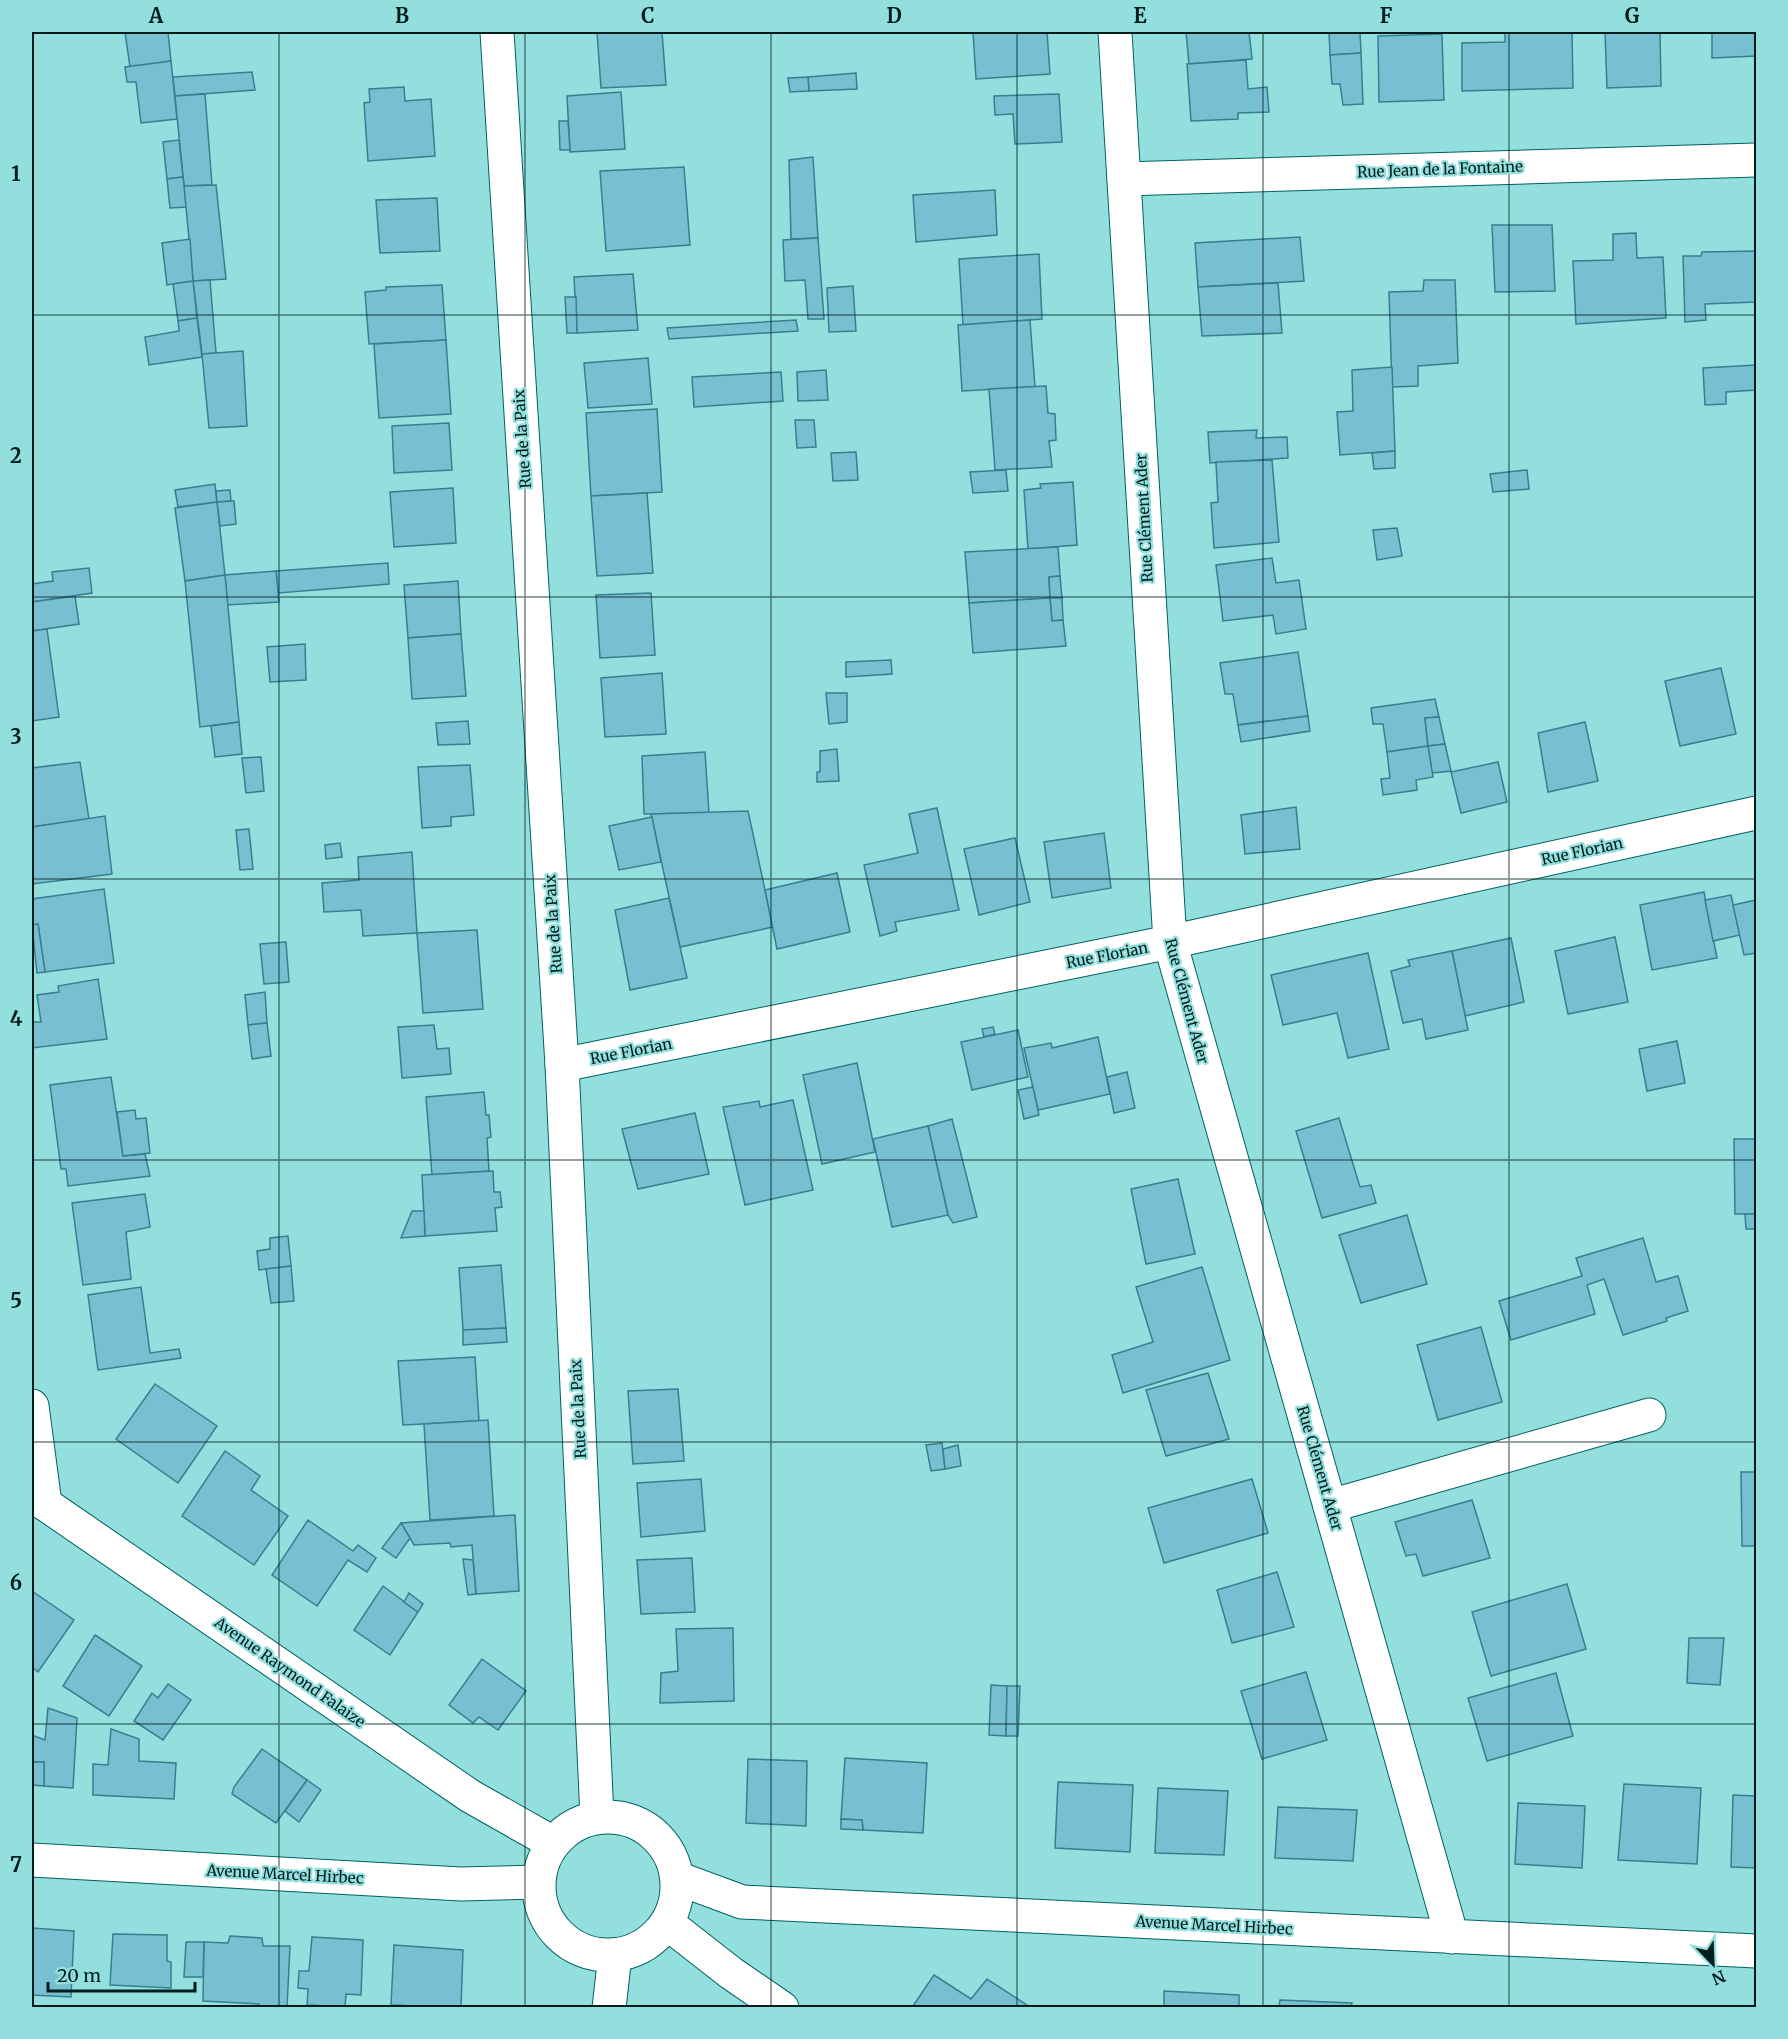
<svg xmlns="http://www.w3.org/2000/svg" width="1788" height="2039" font-family="Merriweather,serif">
	<style>
		.building { fill: #78c0d1; stroke: #367f8f; stroke-width: 1.5 }
		.lines { fill: none; stroke-linecap: round; stroke-linejoin: round }
		.minor-casing { stroke: #016160; stroke-width: 35 }
		.minor { stroke: #fff; stroke-width: 33 }
		.grid { fill: none; stroke: #001d1c; stroke-width: 1.5; stroke-opacity: 0.55 }
		.labels { text-anchor: middle; dominant-baseline: central; stroke-width: 4.5; stroke-linejoin: round; paint-order: stroke }
		.street-label { font-size: 15px; fill: #001d1c; stroke: #93dfde }
		.neatline { fill: none; stroke: #001d1c; stroke-width: 2 }
		.grid-label { font-size: 20px; text-anchor: middle; font-weight: bold; fill: #001d1c }
	</style>
	<rect width="100%" height="100%" fill="#93dfde"/>
	<g class="building">
		<path d="M125,32h43l3,29 -41,6z"/>
		<path d="M597,32h65l4,53 -65,3z"/>
		<path d="M973,32h74l3,42 -74,5z"/>
		<path d="M1186,32h63l3,27 -63,5z"/>
		<path d="M1329,32h31l1,21 -31,2z"/>
		<path d="M1505,32h67l1,56 -111,3v-48l43,-1z"/>
		<path d="M1605,32h55l1,54 -54,2z"/>
		<path d="M1712,32h44v24l-44,2z"/>
		<path d="M1442,34l2,66 -65,2 -1,-66z"/>
		<path d="M1361,53l2,51 -20,1 -3,-21h-8l-2,-29z"/>
		<path d="M1246,60l2,29 19,-2 2,25 -31,1v6l-47,2 -4,-57z"/>
		<path d="M171,61l6,58 -36,4 -5,-41h-9l-2,-15z"/>
		<path d="M252,72l3,18 -80,6 -2,-19z"/>
		<path d="M856,73l1,16 -48,2 -1,-14z"/>
		<path d="M808,77l1,14 -19,1 -2,-14z"/>
		<path d="M404,87l1,14 26,-2 4,57 -67,5 -4,-58 6,-1 -1,-13z"/>
		<path d="M621,92l4,57 -55,3 -3,-56z"/>
		<path d="M205,94l7,91 -28,1 -9,-90z"/>
		<path d="M1059,94l3,48 -47,2 -2,-30 -18,1 -1,-19z"/>
		<path d="M559,121h9l2,29h-10z"/>
		<path d="M179,140l4,37 -16,2 -4,-37z"/>
		<path d="M813,157l5,81 -27,1 -2,-79z"/>
		<path d="M684,167l6,78 -84,6 -6,-80z"/>
		<path d="M183,177l4,30 -17,1 -3,-29z"/>
		<path d="M216,185l10,94 -33,2 -9,-95z"/>
		<path d="M995,190l2,45 -81,7 -3,-47z"/>
		<path d="M437,198l3,53 -60,2 -4,-53z"/>
		<path d="M1492,225h60l3,66 -60,1z"/>
		<path d="M1636,233l1,25 26,-1 3,61 -90,6 -3,-63 40,-1v-26z"/>
		<path d="M1300,237l4,44 -106,6 -3,-44z"/>
		<path d="M818,238l6,81h-16l-3,-39 -20,1 -2,-41z"/>
		<path d="M190,239l3,42 -26,4 -5,-42z"/>
		<path d="M1756,251v51l-51,2 1,16 -21,2 -2,-66h18l1,-4z"/>
		<path d="M1039,254l3,65 -79,6 -4,-66z"/>
		<path d="M633,274l5,56 -61,3 -3,-56z"/>
		<path d="M210,280l6,73 -14,1 -9,-73z"/>
		<path d="M1424,280h31l3,83 -40,3v20l-26,1 -3,-95 34,-1z"/>
		<path d="M193,281l4,37 -19,3 -5,-37z"/>
		<path d="M1278,283l4,50 -80,3 -4,-49z"/>
		<path d="M442,285l4,55 -77,4 -4,-52 21,-2v-3z"/>
		<path d="M853,286l3,45 -27,1 -2,-44z"/>
		<path d="M565,297h11l1,36h-10z"/>
		<path d="M197,318l5,39 -53,8 -4,-28 34,-6 -1,-10z"/>
		<path d="M796,320l2,11 -129,8 -2,-11z"/>
		<path d="M1030,320l5,67 -73,4 -4,-66z"/>
		<path d="M446,340l5,74 -72,4 -5,-74z"/>
		<path d="M243,351l4,75 -38,2 -7,-74z"/>
		<path d="M648,358l4,46 -64,4 -4,-45z"/>
		<path d="M1756,365v25l-30,2v12l-21,1 -2,-37z"/>
		<path d="M1392,367l3,84 -55,4 -3,-43 16,-1 -1,-41z"/>
		<path d="M826,370l2,30 -30,1 -1,-29z"/>
		<path d="M781,372l2,29 -89,6 -2,-30z"/>
		<path d="M1046,386l2,27 7,1 1,26 -7,1 3,26 -57,3 -6,-81z"/>
		<path d="M657,409l5,83 -71,4 -5,-83z"/>
		<path d="M795,420h19l2,27 -19,1z"/>
		<path d="M449,423l3,47 -58,3 -2,-47z"/>
		<path d="M1257,430l-1,8 31,-1 1,21 -78,5 -2,-31z"/>
		<path d="M1395,451v17l-21,1 -2,-16z"/>
		<path d="M856,452l2,28 -25,1 -2,-28z"/>
		<path d="M1272,460l7,82 -65,6 -3,-45 7,-1 -2,-40z"/>
		<path d="M1006,470l2,21 -35,2 -3,-21z"/>
		<path d="M1527,470l2,19 -36,3 -3,-18z"/>
		<path d="M1073,482l4,63 -49,4 -4,-59 17,-2 -1,-4z"/>
		<path d="M215,484l2,18 -39,5 -3,-17z"/>
		<path d="M453,488l3,55 -62,4 -4,-55z"/>
		<path d="M230,490l1,11 -14,1 -1,-11z"/>
		<path d="M647,493l6,80 -56,3 -6,-80z"/>
		<path d="M234,501l2,23 -16,2 -3,-24z"/>
		<path d="M217,502l8,73 -40,6 -10,-73z"/>
		<path d="M1397,528l5,28 -25,4 -4,-30z"/>
		<path d="M1058,547l2,29 -11,1 1,21 -81,5 -4,-51z"/>
		<path d="M1272,558l4,25 23,-3 7,49 -30,5 -3,-19 -50,6 -7,-56z"/>
		<path d="M388,563l1,21 -111,9 -2,-22z"/>
		<path d="M89,568l3,25 -60,9v-18l21,-3 -1,-9z"/>
		<path d="M276,571l3,31 -52,3 -2,-30z"/>
		<path d="M225,575l14,147 -39,5 -15,-146z"/>
		<path d="M1060,576l2,22h-12l-1,-21z"/>
		<path d="M458,581l3,53 -53,4 -4,-53z"/>
		<path d="M651,593l4,62 -55,3 -4,-63z"/>
		<path d="M75,596l4,28 -47,7v-29z"/>
		<path d="M1050,598h12l1,22 -11,1z"/>
		<path d="M1050,598l2,23 11,-1 3,26 -93,7 -4,-50z"/>
		<path d="M47,629l12,88 -27,4v-90z"/>
		<path d="M461,634l5,62 -54,3 -4,-61z"/>
		<path d="M305,644l1,36 -36,2 -3,-35z"/>
		<path d="M1298,652l10,64 -70,9 -5,-31h-8l-5,-31z"/>
		<path d="M891,660l1,14 -46,3v-15z"/>
		<path d="M1721,668l15,66 -56,12 -15,-65z"/>
		<path d="M662,673l4,61 -61,3 -4,-59z"/>
		<path d="M826,693h21v29l-18,2z"/>
		<path d="M1435,699l4,18 -14,1 3,28 -41,6 -4,-28h-10l-2,-16z"/>
		<path d="M1308,716l2,15 -69,11 -3,-17z"/>
		<path d="M1439,717l6,27 -17,2 -3,-28z"/>
		<path d="M468,721l2,23 -32,1 -2,-22z"/>
		<path d="M239,722l3,32 -27,3 -4,-31z"/>
		<path d="M1585,722l13,59 -50,11 -10,-59z"/>
		<path d="M1445,744l6,27 -19,2 -4,-27z"/>
		<path d="M1428,746l5,31 -17,3 1,10 -34,5 -2,-16 9,-1 -3,-26z"/>
		<path d="M837,749l2,32 -22,1v-10h3v-21z"/>
		<path d="M705,752l4,61 -65,1 -2,-58z"/>
		<path d="M261,757l3,34 -18,2 -4,-35z"/>
		<path d="M80,762l9,57 -57,8v-59z"/>
		<path d="M1498,762l9,40 -46,11 -10,-41z"/>
		<path d="M470,765l4,50 -23,2v9l-29,2 -4,-61z"/>
		<path d="M1296,807l4,42 -55,5 -4,-39z"/>
		<path d="M937,808l22,102 -64,12 2,9 -17,5 -16,-71 54,-12 -9,-39z"/>
		<path d="M748,811l25,116 -93,20 -29,-133z"/>
		<path d="M105,816l7,58 -80,10v-57z"/>
		<path d="M652,817l9,45 -42,8 -10,-44z"/>
		<path d="M249,829l4,40 -13,1 -4,-40z"/>
		<path d="M1104,833l7,55 -59,10 -8,-56z"/>
		<path d="M1015,838l15,64 -51,13 -15,-66z"/>
		<path d="M340,843l2,14 -16,2 -1,-14z"/>
		<path d="M412,852l5,81 -54,3 -2,-26 -37,2 -2,-29 37,-3 -1,-23z"/>
		<path d="M837,873l13,59 -73,17 -12,-59z"/>
		<path d="M104,889l10,74 -69,9 -7,-48 -6,1v-26z"/>
		<path d="M1704,892l13,66 -65,12 -12,-65z"/>
		<path d="M1731,895l9,40 -27,6 -8,-41z"/>
		<path d="M669,898l18,80 -57,12 -15,-80z"/>
		<path d="M1756,900v53l-12,2 -11,-50z"/>
		<path d="M38,924l7,48 -8,1 -5,-48z"/>
		<path d="M477,930l6,79 -60,4 -6,-80z"/>
		<path d="M1615,937l13,65 -60,12 -13,-63z"/>
		<path d="M1511,938l13,64 -59,14 -13,-65z"/>
		<path d="M286,942l3,40 -25,2 -4,-40z"/>
		<path d="M1452,951l16,79 -42,9 -4,-20 -19,4 -12,-52 19,-5 -2,-6z"/>
		<path d="M1368,953l21,96 -41,9 -11,-45 -54,12 -12,-50z"/>
		<path d="M98,979l9,60 -75,9v-26h9l-4,-27 22,-3 -1,-6z"/>
		<path d="M265,992l2,31 -19,2 -3,-30z"/>
		<path d="M267,1023l4,33 -19,3 -4,-34z"/>
		<path d="M434,1025l3,24 12,-1 2,26 -49,4 -4,-51z"/>
		<path d="M993,1027l2,7 -11,3 -2,-8z"/>
		<path d="M1018,1030l10,47 -56,13 -11,-48z"/>
		<path d="M1098,1037l12,57 -72,16 -14,-62 27,-5 1,5z"/>
		<path d="M1677,1041l8,42 -38,8 -8,-42z"/>
		<path d="M857,1063l18,89 -53,12 -19,-89z"/>
		<path d="M1127,1072l8,36 -21,5 -7,-36z"/>
		<path d="M111,1077l12,79 22,-2 5,22 -82,10 -2,-17h-5l-11,-84z"/>
		<path d="M1033,1087l6,28 -15,4 -6,-29z"/>
		<path d="M484,1092l2,23h3l2,22 -4,1 2,33 -57,4 -6,-78z"/>
		<path d="M793,1100l20,90 -68,15 -22,-98 36,-6 1,6z"/>
		<path d="M135,1110l1,9 10,-1 4,35 -27,3 -6,-44z"/>
		<path d="M695,1113l14,61 -71,15 -16,-60z"/>
		<path d="M1339,1118l21,69 11,-2 5,18 -54,15 -26,-87z"/>
		<path d="M952,1119l25,98 -24,6 -5,-8 -20,-89z"/>
		<path d="M928,1126l20,89 -56,12 -19,-88z"/>
		<path d="M1734,1139h22v75h-21z"/>
		<path d="M493,1171l1,21h6l2,15 -7,1 2,23 -72,5 -3,-61z"/>
		<path d="M1178,1179l17,75 -49,10 -15,-75z"/>
		<path d="M145,1194l5,33 -24,5 5,47 -48,6 -11,-82z"/>
		<path d="M412,1211h12l1,25 -24,2z"/>
		<path d="M1745,1214h11v15h-10z"/>
		<path d="M1407,1215l20,69 -66,19 -22,-68z"/>
		<path d="M288,1236l3,30 -32,4 -2,-19 13,-2v-11z"/>
		<path d="M1643,1238l13,44 22,-6 10,35 -22,7 1,3 -44,14 -19,-56 -17,6 8,29 -84,26 -12,-39 83,-25 -6,-18z"/>
		<path d="M501,1265l5,63 -43,2 -4,-62z"/>
		<path d="M291,1266l3,35 -23,2 -5,-34z"/>
		<path d="M1202,1267l28,93 -107,33 -11,-38 41,-13 -17,-55z"/>
		<path d="M141,1287l9,66 29,-4 2,9 -83,12 -10,-75z"/>
		<path d="M1481,1327l21,75 -64,18 -21,-75z"/>
		<path d="M506,1328l1,14 -44,3v-15z"/>
		<path d="M475,1357l4,64 -76,4 -5,-64z"/>
		<path d="M1208,1373l21,66 -63,17 -20,-66z"/>
		<path d="M155,1384l62,42 -39,57 -62,-44z"/>
		<path d="M678,1389l6,72 -51,3 -5,-73z"/>
		<path d="M488,1420l6,96 -64,4 -6,-96z"/>
		<path d="M942,1443l3,26 -14,2 -5,-26z"/>
		<path d="M958,1445l3,21 -16,3 -2,-20z"/>
		<path d="M225,1451l35,25 -9,14 37,26 -34,49 -72,-49z"/>
		<path d="M1741,1472h15v74h-14z"/>
		<path d="M701,1479l4,52 -64,6 -4,-54z"/>
		<path d="M1252,1479l16,54 -104,30 -16,-55z"/>
		<path d="M1472,1500l18,58 -67,18 -7,-22 -10,2 -11,-34z"/>
		<path d="M515,1515l4,76 -43,3 -4,-49 -21,2 -1,-4 -36,2 -13,-22z"/>
		<path d="M308,1520l45,31 5,-6 18,13 -9,14 -19,-12 -31,46 -45,-31z"/>
		<path d="M401,1523l9,15 -14,20 -14,-10z"/>
		<path d="M692,1558l3,54 -54,2 -4,-54z"/>
		<path d="M463,1559l10,1 3,34 -8,1z"/>
		<path d="M1277,1572l17,55 -62,16 -15,-53z"/>
		<path d="M1567,1584l19,65 -95,27 -19,-64z"/>
		<path d="M383,1586l35,26 -28,43 -36,-25z"/>
		<path d="M32,1591l42,29 -36,52 -6,-5z"/>
		<path d="M409,1593l14,11 -5,8 -14,-10z"/>
		<path d="M733,1628l1,73 -74,2 1,-30 17,-2 -2,-42z"/>
		<path d="M95,1635l47,31 -33,50 -46,-30z"/>
		<path d="M1689,1638h35l-4,47 -33,-2z"/>
		<path d="M482,1659l44,32 -28,39 -19,-13 -6,6 -24,-18z"/>
		<path d="M1306,1672l21,68 -65,19 -21,-68z"/>
		<path d="M1556,1673l17,63 -86,25 -19,-63z"/>
		<path d="M168,1684l23,16 -28,40 -29,-19 18,-28 6,5z"/>
		<path d="M991,1685l16,1 -1,50 -17,-1z"/>
		<path d="M1007,1686h13l-2,50h-12z"/>
		<path d="M48,1708l29,10 -4,70 -29,-2v-24h-12v-27l13,5z"/>
		<path d="M111,1729l28,10v22l37,2 -2,36 -81,-4v-31l15,1z"/>
		<path d="M262,1749l45,31 -31,43 -44,-29 2,-7z"/>
		<path d="M845,1758l82,5 -4,70 -60,-3 -1,-10 -21,-1z"/>
		<path d="M748,1759l59,2 -1,65 -60,-3z"/>
		<path d="M32,1762h12v24l-12,-1z"/>
		<path d="M307,1780l14,10 -22,32 -14,-11z"/>
		<path d="M1058,1782l75,3 -3,67 -75,-4z"/>
		<path d="M1624,1784l77,4 -4,76 -79,-4z"/>
		<path d="M1158,1788l70,3 -4,64 -69,-2z"/>
		<path d="M1733,1795l23,1v72l-25,-1z"/>
		<path d="M1518,1803l67,3 -3,62 -67,-4z"/>
		<path d="M1278,1807l79,3 -4,51 -78,-3z"/>
		<path d="M841,1819l21,1 1,10 -22,-1z"/>
		<path d="M32,1928l42,3 -3,66 -39,-2z"/>
		<path d="M113,1934l54,1v26l4,1v26l-61,-3z"/>
		<path d="M230,1936l32,2 1,8h27l-3,62h-28v-4l-56,-3 1,-59 24,1z"/>
		<path d="M312,1937l51,3 -2,55 -15,-1 -1,13 -38,-2 1,-16 -10,-1 1,-17h10z"/>
		<path d="M186,1942h18l-1,35h-19z"/>
		<path d="M394,1945l69,5 -2,58 -70,-3z"/>
		<path d="M934,1975l37,24 16,-20 40,26 -2,3h-110l-2,-2z"/>
		<path d="M1164,1991l75,4v13h-75z"/>
		<path d="M1280,2000l72,3 -1,5h-72z"/>
	</g>
	<g class="lines">
		<g class="minor-casing">
			<g id="minor">
				<path d="M497,32l65,1033 35,752"/>
				<path d="M1115,32l55,910 282,995"/>
				<path d="M1124,179l632,-19"/>
				<path d="M562,1065l608,-123 586,-129"/>
				<path d="M32,1406l13,98"/>
				<path d="M32,1495l438,301 83,47"/>
				<path d="M1330,1506l319,-91"/>
				<circle cx="608" cy="1886" r="69"/>
				<path d="M32,1860l429,24 77,-2"/>
				<path d="M677,1878l65,24 1014,49"/>
				<path d="M667,1923l64,50 51,35"/>
				<path d="M609,2008l6,-53"/>
			</g>
		</g>
		<use href="#minor" class="minor"/>
	</g>
	<path class="grid" d="M279,32v1976M525,32v1976M771,32v1976M1017,32v1976M1263,32v1976M1509,32v1976M32,315h1724M32,597h1724M32,879h1724M32,1160h1724M32,1442h1724M32,1724h1724"/>
	<g class="labels">
		<g class="street-label">
			<text transform="translate(1440 169) rotate(-2)">Rue Jean de la Fontaine</text>
			<text transform="translate(522 439) rotate(-94)">Rue de la Paix</text>
			<text transform="translate(1144 518) rotate(-93)">Rue Clément Ader</text>
			<text transform="translate(1582 851) rotate(-12)">Rue Florian</text>
			<text transform="translate(553 924) rotate(-94)">Rue de la Paix</text>
			<text transform="translate(1107 955) rotate(-11)">Rue Florian</text>
			<text transform="translate(1187 1001) rotate(75)">Rue Clément Ader</text>
			<text transform="translate(631 1051) rotate(-11)">Rue Florian</text>
			<text transform="translate(578 1409) rotate(-93)">Rue de la Paix</text>
			<text transform="translate(1320 1468) rotate(74)">Rue Clément Ader</text>
			<text transform="translate(290 1672) rotate(35)">Avenue Raymond Falaize</text>
			<text transform="translate(285 1874) rotate(3)">Avenue Marcel Hirbec</text>
			<text transform="translate(1214 1925) rotate(3)">Avenue Marcel Hirbec</text>
		</g>
	</g>
	<rect width="1788" height="2039" fill="none" stroke="#93dfde" stroke-width="66"/>
	<g transform="translate(1713 1964) rotate(157)" stroke="#93dfde" stroke-width="4.5" paint-order="stroke">
	<path d="M0-4.5L10 22L0 15L-10 22Z" fill="#001d1c"/>
	<text y="-9" font-size="16" font-weight="bold" text-anchor="middle" fill="#001d1c">N</text>
	</g>
	<path d="M48 1982v9h147v-9" fill="none" stroke="#001d1c" stroke-width="3"/>
	<text x="57" y="1982" font-size="18" fill="#001d1c" stroke="#93dfde" stroke-width="4.5" paint-order="stroke">20 m</text>
	<rect x="33" y="33" width="1722" height="1973" class="neatline"/>
	<g class="grid-label">
		<text x="156" y="23">A</text>
		<text x="402" y="23">B</text>
		<text x="648" y="23">C</text>
		<text x="894" y="23">D</text>
		<text x="1140" y="23">E</text>
		<text x="1386" y="23">F</text>
		<text x="1632" y="23">G</text>
		<text x="16" y="181">1</text>
		<text x="16" y="463">2</text>
		<text x="16" y="744">3</text>
		<text x="16" y="1026">4</text>
		<text x="16" y="1308">5</text>
		<text x="16" y="1590">6</text>
		<text x="16" y="1872">7</text>
	</g>
</svg>
